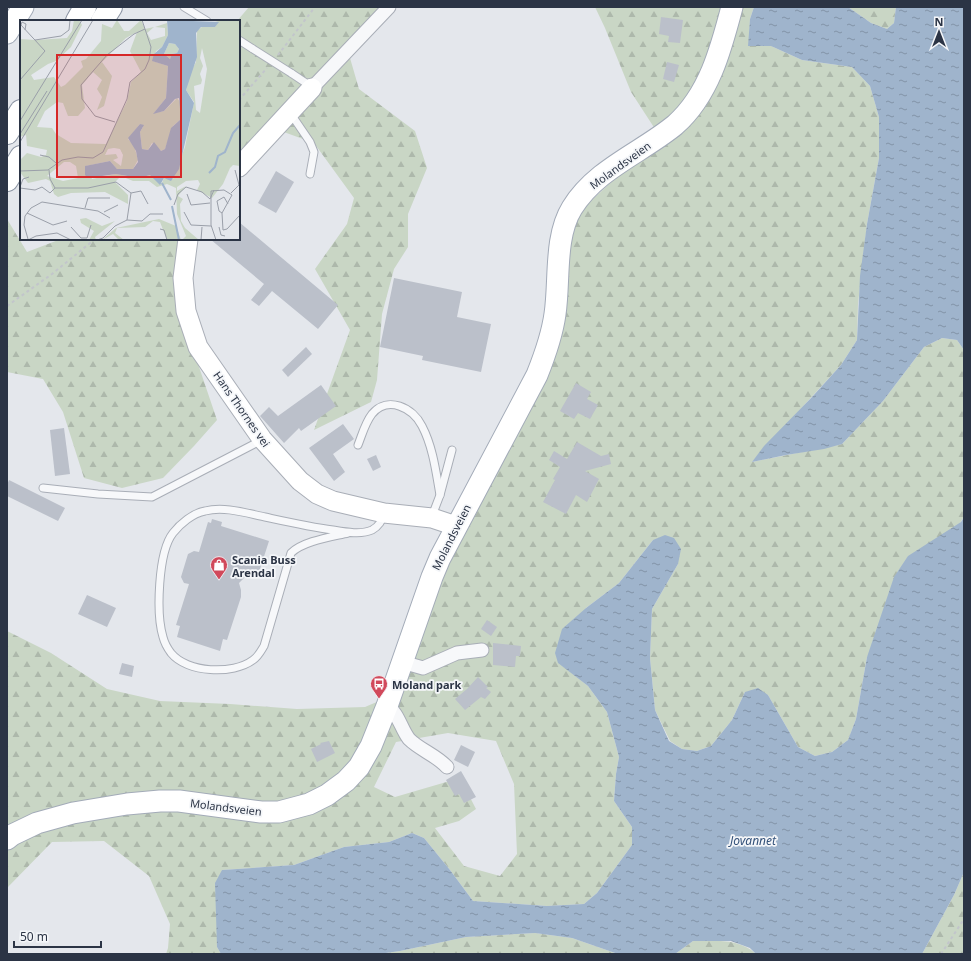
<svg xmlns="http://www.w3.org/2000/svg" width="971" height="961" font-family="'Noto Sans',sans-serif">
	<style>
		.forest { fill: url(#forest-firs); fill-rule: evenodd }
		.water { fill: url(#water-ripples) }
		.building { fill: #bbc0ca }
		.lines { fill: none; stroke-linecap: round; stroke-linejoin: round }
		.lane-casing { stroke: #a9aeb7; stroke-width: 9 }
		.street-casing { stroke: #a9aeb7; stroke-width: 15 }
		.secondary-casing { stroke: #a9aeb7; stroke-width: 21 }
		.primary-casing { stroke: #a3abb8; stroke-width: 23 }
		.highway-casing { stroke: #8b94a3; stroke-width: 24 }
		.path { stroke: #c2c5cb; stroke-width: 2; stroke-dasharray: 3 3; stroke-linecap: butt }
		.lane { stroke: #f7f8fa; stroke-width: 7 }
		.street { stroke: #f7f8fa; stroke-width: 13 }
		.secondary { stroke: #fff; stroke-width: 19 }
		.primary { stroke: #fff; stroke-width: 21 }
		.highway { stroke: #fff; stroke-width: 22 }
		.lane-bridge-casing { stroke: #a9aeb7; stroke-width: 9; stroke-linecap: butt }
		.lane-bridge { stroke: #f7f8fa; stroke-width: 7 }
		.labels { text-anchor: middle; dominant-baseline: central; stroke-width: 3.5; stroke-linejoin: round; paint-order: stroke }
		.street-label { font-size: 11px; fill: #2b3445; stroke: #f4f6f9 }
		.poi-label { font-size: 11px; font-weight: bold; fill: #2b3445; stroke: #f4f6f9; text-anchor: start }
		.water-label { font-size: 12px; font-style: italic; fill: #34527a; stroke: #f4f6f9 }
		.inset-river { fill: none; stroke: #9fb4cc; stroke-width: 2 }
		.inset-road { fill: none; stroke: #9a9fa9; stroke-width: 1 }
		.view { fill: #d62828; fill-opacity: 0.15; stroke: #d62828; stroke-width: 2 }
		.inset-edge { fill: none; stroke: #2b3445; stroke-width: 2 }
	</style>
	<defs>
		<pattern id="forest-firs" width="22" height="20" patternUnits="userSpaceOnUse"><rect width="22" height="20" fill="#c9d6c5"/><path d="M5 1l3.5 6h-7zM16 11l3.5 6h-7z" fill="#adb8ab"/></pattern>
		<pattern id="water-ripples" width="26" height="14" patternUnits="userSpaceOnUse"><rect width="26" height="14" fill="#9fb4cc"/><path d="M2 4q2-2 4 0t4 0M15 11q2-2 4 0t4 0" fill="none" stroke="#8293a7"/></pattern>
	</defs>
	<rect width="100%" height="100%" fill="#e4e7ec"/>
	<g class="forest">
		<path d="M249,7h133l-32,51 9,31 56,42 12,37 -19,46v33l-14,22 -12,45 -5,66 -6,22 -57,28 36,-100 -35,-61 32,-45 7,-26 -40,-55 -33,-12 -42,48v-158h-2z"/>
		<path d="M595,7h159l-4,12 -1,27h22l31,14 50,7 18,19 9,31v41l-12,66 -9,80 -1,36 -16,25 -89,97 90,-18 41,-43 41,-54 18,-9 15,2 7,10v167l-97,140 -11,62 -8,21 -16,12 -17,4 -17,-9 -30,-52 -23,-3 -13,28 -21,26 -14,5 -15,-2 -12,-8 -15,-31 -5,-52 2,-49 26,-45 -25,-24 -34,43 -33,25 -27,55 29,23 19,26 12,45 -3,17 -2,27 18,26v18l-35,48 -13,11 -37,2 -74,-5 -23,-31 -26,-32 -12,-5 -23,9 -45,5 -50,18 -72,5 -5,77 4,7h-55l2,-6 2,-24 -21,-48 -45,-35 -52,1 -45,46v-257l44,22 56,36 53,12 70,3 67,5 68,-2 21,-9 146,-312 29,-117 20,-59 50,-46 26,-32 -26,-40 -26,-64zM448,733l48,8 18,43 3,70 -17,22 -36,-10 -29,-38 24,-7 17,-12 -16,-31 -65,19 -21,-10 22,-45z"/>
		<path d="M848,7h48l-2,16 -7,6 -16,-6z"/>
		<path d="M7,219l20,33 34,-13h133l-12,53 14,66 21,62 -23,26 -31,32 -41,10 -38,-10 -21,-66 -20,-33 -36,-7z"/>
		<path d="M964,872v82h-42l32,-59z"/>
		<path d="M535,933l37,5 46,16h-239l21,-3 66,-14z"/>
		<path d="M693,941c22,0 46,-3 63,13h-81z"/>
	</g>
	<g class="water">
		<path d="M754,7h94l23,16 16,6 7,-6 2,-16h68v343l-7,-10 -15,-2 -18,9 -41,54 -41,43 -18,5 -38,6 -34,7 12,-16 48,-49 29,-32 16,-25 3,-64 7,-52 12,-66v-41l-9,-31 -18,-19 -50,-7 -31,-14h-23l2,-27z"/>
		<path d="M964,517v355l-10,23 -32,59h-166l-6,-6 -19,-7h-38l-18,13h-57l-46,-16 -37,-5 -69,4 -66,14 -21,3h-158l-4,-7 -2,-64 7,-13 72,-5 50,-18 45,-5 23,-9 12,5 26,32 23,31 74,5 37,-2 13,-11 35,-48v-18l-18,-26 2,-27 3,-17 -12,-45 -19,-26 -30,-23 -3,-10 7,-24 24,-21 33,-25 34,-43 12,-5 9,3 7,11 -3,15 -26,45 -2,49 5,52 14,31 13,8 15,2 14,-5 21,-26 13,-28 13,-4 10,7 30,52 17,9 17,-4 16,-12 8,-21 11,-62 27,-80 14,-21 53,-34z"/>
	</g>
	<g class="building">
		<path d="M661,17l22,3 -3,23 -12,-1 1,-6 -10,-2z"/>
		<path d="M667,62l12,3 -5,17 -11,-3z"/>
		<path d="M276,171l18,11 -18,31 -18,-10z"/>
		<path d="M239,222l99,83 -20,24 -46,-38 -13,15 -8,-6 13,-16 -54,-45h29z"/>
		<path d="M394,278l68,14 -5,25 34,7 -10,48 -59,-12 1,-4 -43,-9z"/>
		<path d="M306,347l6,7 -24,23 -6,-7z"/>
		<path d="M576,383l15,9 -4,7 11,6 -8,14 -12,-6 -4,6 -14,-8z"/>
		<path d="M321,385l15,21 -35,25 -2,-3 -15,15 -24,-27 9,-9 9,9z"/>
		<path d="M343,424l11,15 -21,15 12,18 -11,9 -25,-33z"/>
		<path d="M64,428l6,46 -15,2 -5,-46z"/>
		<path d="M577,442l24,14 8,-2 2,10 -26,7 14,8 -12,23 -11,-7 -10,19 -23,-12 12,-22 -2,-1 7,-12 -11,-7 5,-9 13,8z"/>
		<path d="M376,455l5,12 -8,4 -6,-12z"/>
		<path d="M9,480l56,28 -7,13 -51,-25v-11z"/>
		<path d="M212,519l10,3 -1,4 48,15 -10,31 -11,-3 -3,8 -6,6 2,7v7l-14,43 -4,-1 -3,12 -43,-14 3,-11 -4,-1 13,-41 -5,-1 -3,-6 7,-23 6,-3 5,1 9,-30 3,1z"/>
		<path d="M87,595l29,13 -9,19 -29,-13z"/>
		<path d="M487,620l10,7 -6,9 -10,-7z"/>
		<path d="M493,643l28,3 -1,10h-4l-1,11 -22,-2z"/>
		<path d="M122,663l12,3 -2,11 -13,-3z"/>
		<path d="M478,677l10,10 -2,1 5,4 -6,7 -4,-2 -16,13 -10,-11 12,-10z"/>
		<path d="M329,741l6,12 -18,9 -6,-13 10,-5 -1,-1z"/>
		<path d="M461,745l14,7 -7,15 -14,-7z"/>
		<path d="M461,771l15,26 -12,6 -5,-9 -4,2 -9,-16z"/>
	</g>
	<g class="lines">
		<g class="lane-casing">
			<g id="lane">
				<path d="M184,7l23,14"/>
				<path d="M239,40l14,9"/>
				<path d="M291,73l21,14"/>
				<path d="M289,114l4,3 17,25 4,10 -4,22"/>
				<path d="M358,445c4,-10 7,-22 14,-31 16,-19 41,-6 50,12 11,21 14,46 18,69"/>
				<path d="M43,488l55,6 54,3 110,-57"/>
				<path d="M432,516l8,-21 12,-45"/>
				<path d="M348,533c-17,4 -45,8 -57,20l-27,93c-3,5 -6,11 -11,14 -20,15 -66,13 -82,-7 -3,-4 -7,-12 -8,-16 -7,-23 -5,-85 10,-104 7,-9 20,-20 32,-22 19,-5 41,2 60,6 23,5 45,10 68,13 12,2 28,5 39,0 6,-3 11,-10 12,-17"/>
			</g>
		</g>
		<g class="street-casing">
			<g id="street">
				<path d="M312,88l77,-81"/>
				<path d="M402,662l21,6 34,-15 25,-3"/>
				<path d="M387,706c11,6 14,23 22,33 11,11 27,16 38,28"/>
			</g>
		</g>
		<g class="secondary-casing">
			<g id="secondary">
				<path d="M239,167l73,-79"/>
				<path d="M188,239l-5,39 3,33 12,36 64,92 38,42 17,13 16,7 51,12 48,5 24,8"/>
			</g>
		</g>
		<g class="primary-casing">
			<g id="primary">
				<path d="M7,33l16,-26"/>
				<path d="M7,839l5,-4 25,-12 36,-10 54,-9 33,-3h19l82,11h18l30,-8 18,-9 19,-14 13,-14 12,-21 16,-40 45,-129 8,-19 97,-183c8,-20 15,-39 18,-61 5,-33 -1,-77 17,-106 24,-39 69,-55 103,-83 34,-30 46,-76 57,-118"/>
			</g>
		</g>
		<g class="highway-casing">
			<g id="highway">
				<path d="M77,21l8,-14"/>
				<path d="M102,21l9,-14"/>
				<path d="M7,133l14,-22"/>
				<path d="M7,180l14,-23"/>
			</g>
		</g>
		<g class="path">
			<path d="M278,55l37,-48"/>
			<path d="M239,100l28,-32"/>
			<path d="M7,306l45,-32 43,-35"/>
			<path d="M941,954l23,-35"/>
		</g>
		<use href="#lane" class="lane"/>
		<use href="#street" class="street"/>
		<use href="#secondary" class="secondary"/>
		<use href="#primary" class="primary"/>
		<use href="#highway" class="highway"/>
		<g class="lane-bridge-casing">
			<path id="lane-bridge" d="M253,49l38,24"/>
		</g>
		<use href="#lane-bridge" class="lane-bridge"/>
	</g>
	<defs>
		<g id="shop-pin" transform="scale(0.9)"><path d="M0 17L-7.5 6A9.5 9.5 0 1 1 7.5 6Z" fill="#d1495b" stroke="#f4f6f9"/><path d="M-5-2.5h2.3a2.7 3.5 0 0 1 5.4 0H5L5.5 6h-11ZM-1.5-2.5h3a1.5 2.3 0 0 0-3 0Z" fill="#fff"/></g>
		<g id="bus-pin" transform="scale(0.9)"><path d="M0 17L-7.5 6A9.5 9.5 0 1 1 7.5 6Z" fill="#d1495b" stroke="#f4f6f9"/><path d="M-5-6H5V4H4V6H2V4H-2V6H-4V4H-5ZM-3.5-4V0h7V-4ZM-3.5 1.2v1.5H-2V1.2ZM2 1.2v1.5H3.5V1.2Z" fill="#fff"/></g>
	</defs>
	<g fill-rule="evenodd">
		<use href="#shop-pin" x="219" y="565"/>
		<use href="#bus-pin" x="379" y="684"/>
	</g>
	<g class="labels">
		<g class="street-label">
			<text transform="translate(620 165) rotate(-36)">Molandsveien</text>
			<text transform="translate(242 409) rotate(55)">Hans Thornes vei</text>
			<text transform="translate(451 537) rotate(-63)">Molandsveien</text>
			<text transform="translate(226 807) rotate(7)">Molandsveien</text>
		</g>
		<g class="poi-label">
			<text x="232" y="559">Scania Buss<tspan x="232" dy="13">Arendal</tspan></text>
			<text x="392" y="684">Moland park</text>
		</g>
		<g class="water-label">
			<text x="753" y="840">Jovannet</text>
		</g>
	</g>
	<g transform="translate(20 20)">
		<rect width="220" height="220" fill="#e4e7ec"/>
		<path d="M54,0h5l3,5 -11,22 -15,14 -8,3 -17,11 3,5 20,-3 7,10 4,-2 18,-18 -2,-6 5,-2 15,-18 1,-17 10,4 5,-8 7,11h5l12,-11 4,9 9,-2 -7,6 4,7 14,-4v-8l-10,-1 12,-4 1,12 -6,12 -6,4 -3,10 15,5 -2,32 -12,15 10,-2 13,-13 4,5v16l-8,7 -8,23 -4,2 -9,-8 -4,7 -6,-1 -2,-17 3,-5 -3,-3 -12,15 6,6 4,15 -5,9h-16l-7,-8 -24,5 6,13 24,-5 23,4 11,-3 12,8 2,-5 9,1 12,-32 9,-45 -8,-12 3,-15 7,-13 1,-31 6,-5 12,1 3,-5 -6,-2h28v146l-7,-1 -3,3 -7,16 -11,14 -15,-8 3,-6 -2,-4 -12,1 -9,6v4l9,-5 -8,10 5,3 -3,5 1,17 4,7 14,12h-17l4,-4 -9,-22 -1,-26 -9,-4 -10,3 -8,-6h-16l-12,-5 -6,6 13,13v9l-23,-12 -34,1 -13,4 -4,-3 -4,-13 -4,-2 -18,4 -8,-11 1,-13 6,-6 14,4 5,-2 1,-5 -20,-4 -1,-11 -6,2v-98l16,1 31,-2 5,-7zM117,12l-7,19 11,21 -10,10 -4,19 -21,43 -35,-1 -15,-9 -4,-6 -15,-1 8,-16 12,-9 6,1 5,13h10l7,-8 -3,-23 11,-13 9,8 -5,9 5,8 -5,13 7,-4 8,-30 -10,-14 24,-24zM182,28l5,21 -7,44 -4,-3 -2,-24 7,-2 1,-4 -2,-6 3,-8 -3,-8zM94,128l6,1 3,6 -2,11 -8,-6 5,-2 -2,-4 -11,1 3,-6zM44,142h6l6,4 2,12 -15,3 -16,-5zM149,23l6,1 4,5 -2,4 -5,1 -2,5 -6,-5zM66,198l16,8 13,-5 -20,16 1,3h-7l5,-9 -13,-8 -1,-4zM139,199l17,7 5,14h-14l-7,-18 -7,-1 -8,6 -28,1 -2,5 9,7h-5l-6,-6 -11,6 14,-12z" fill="#c9d6c5" fill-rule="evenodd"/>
		<path d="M147,0l52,2 -4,5h-14l-5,6 1,24 -11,33 8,13 -15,66 -8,12 -7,-3 -4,7 -10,-10 -11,3 -23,-4 -28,4 -3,-3v-9l25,-5 7,8h16l5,-7 -2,-11 -8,-13 12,-14 4,1 -4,7 2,17 6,1 6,-8 7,9 4,-2 6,-21 10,-9 -2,-21 -4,1 -11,12 -11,3 13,-16 2,-32 -16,-5 2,-7 8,-7 6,-12zM149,23l6,1 4,5 -2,4 -5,1 -2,5 -6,-5z" fill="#9fb4cc" fill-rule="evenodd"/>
		<path class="inset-river" d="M189,153l6,-6 3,-11 7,-4 8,-19 7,-8M142,163l9,17M152,186l7,34"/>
		<path class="inset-road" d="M5,10l1,-6 -4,-2 -1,3 12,13 2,2 26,-4 8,-6 1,-10M0,60l25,-29 -11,-12M0,101l62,-101M95,102l-20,-6 -13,-17 -1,-14 26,-30 27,-21 11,-5M0,114l27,-43M0,122l73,-122M20,135l9,2 7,6M29,150l1,9 5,9M0,151l28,-1 14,-10 16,-3 15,1 10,-6 24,-53 3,-17 15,-13 4,-9 2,-13 -9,-27M0,167l3,-8 6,-2M0,168l15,2 7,-3 8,6 5,-5M35,168h33l28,-6 15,11 -4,27M111,173l10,-2 7,13M211,173l8,-8 -4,-15M167,174l4,11 19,-2M154,185l4,-11 8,-7 16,5 8,7 4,-9M65,188l3,-10h22M84,192l14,-7M164,192l7,13 20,1M7,193l26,12 14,-4M202,193l-3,-2 -2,-10 7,-4 4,7M107,200l15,1 8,-7h13M51,207l10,11M199,207l2,8 4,1M140,209l4,1 3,10M61,218h6l4,-13M8,219l-4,-14 1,-9 6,-8 11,-6 56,9 12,7M8,220l8,-4 21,-3 14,7M77,220l6,-2 12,-12 12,-6M181,220l1,-13M196,220l-5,-15v-34l13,-1 8,5 -10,18 1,17 4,-1 13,-14"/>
		<path class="view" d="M37,35h124v122h-124z"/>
		<rect width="220" height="220" class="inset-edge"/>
	</g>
	<rect width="971" height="961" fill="none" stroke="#2b3445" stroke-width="16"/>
	<g transform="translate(939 32)" stroke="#f4f6f9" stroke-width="3" paint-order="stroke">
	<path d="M0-3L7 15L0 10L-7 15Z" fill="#2b3445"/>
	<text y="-6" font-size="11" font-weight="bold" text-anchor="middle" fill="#2b3445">N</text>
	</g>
	<path d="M14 941v6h87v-6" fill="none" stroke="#2b3445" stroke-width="2"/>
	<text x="20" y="941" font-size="12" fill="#2b3445" stroke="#f4f6f9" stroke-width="3" paint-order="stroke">50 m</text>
</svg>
